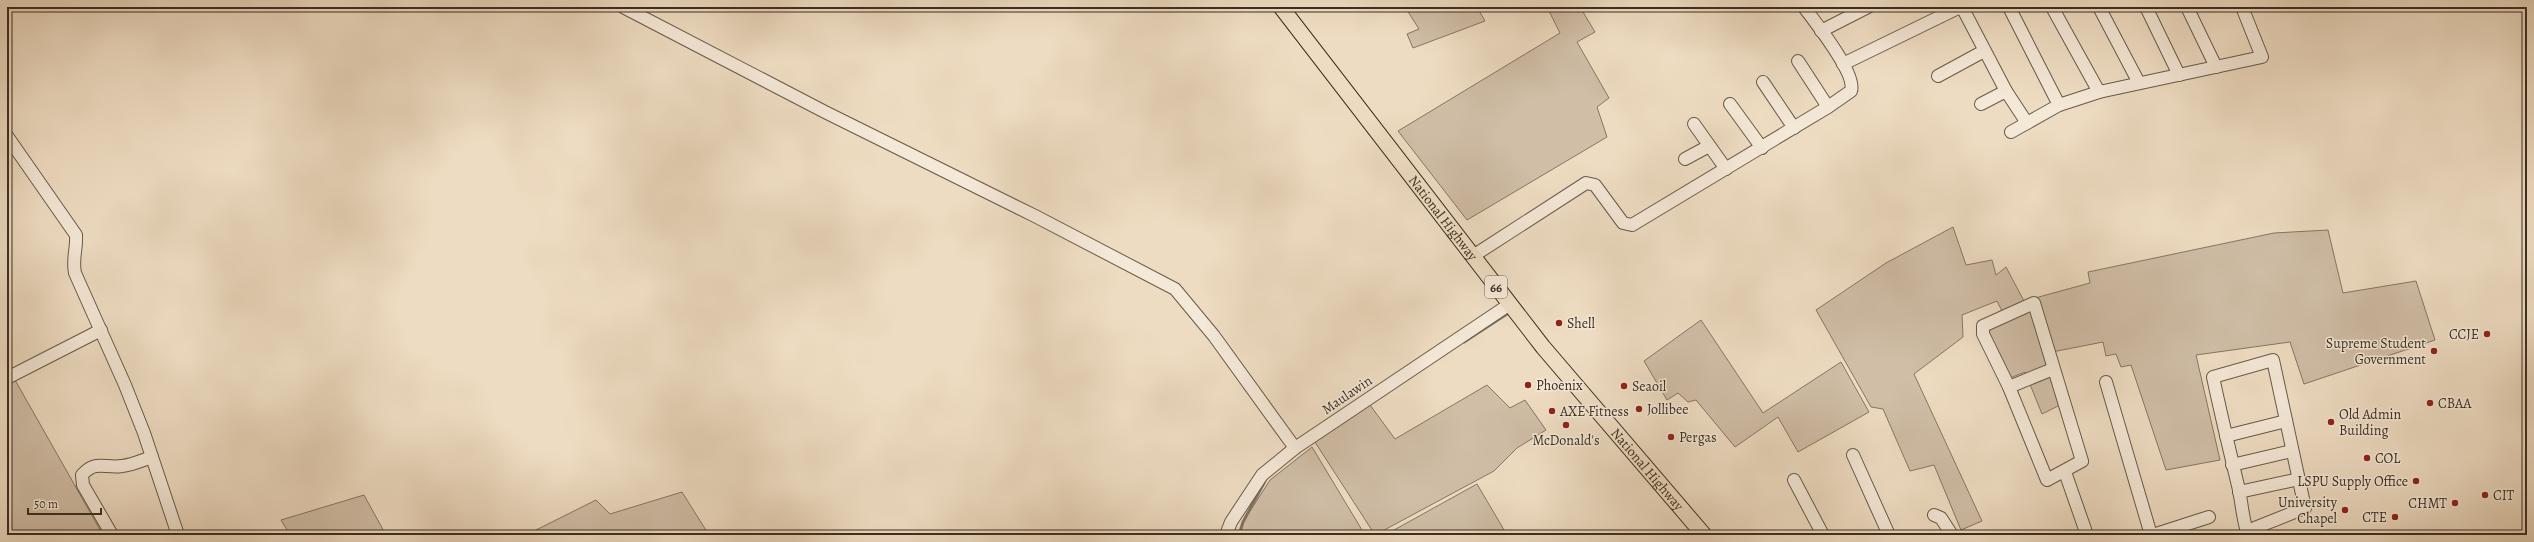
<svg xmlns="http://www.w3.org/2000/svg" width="2534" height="542" font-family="Alegreya,serif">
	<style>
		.green { fill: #d0bea7; stroke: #867664 }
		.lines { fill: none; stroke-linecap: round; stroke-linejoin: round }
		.stream { stroke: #827362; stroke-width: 3 }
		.minor-casing { stroke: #685a4a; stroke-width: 14 }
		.major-casing { stroke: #3b2e22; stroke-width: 17 }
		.minor { stroke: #f4e8d7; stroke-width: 12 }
		.major { stroke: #eedcc2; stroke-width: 15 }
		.poi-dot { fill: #8f2418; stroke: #f4e8d7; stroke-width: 1.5 }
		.labels { text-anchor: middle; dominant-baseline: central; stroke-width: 3; stroke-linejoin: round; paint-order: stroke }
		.shield { fill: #f4e8d7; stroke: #726658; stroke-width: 1 }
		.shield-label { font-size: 13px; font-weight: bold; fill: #3b2e22 }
		.street-label { font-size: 14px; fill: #3b2e22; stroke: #f4e8d7 }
		.poi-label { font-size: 14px; fill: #3b2e22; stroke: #f4e8d7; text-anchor: start }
	</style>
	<rect width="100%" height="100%" fill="#eedcc2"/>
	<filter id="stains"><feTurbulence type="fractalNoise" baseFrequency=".005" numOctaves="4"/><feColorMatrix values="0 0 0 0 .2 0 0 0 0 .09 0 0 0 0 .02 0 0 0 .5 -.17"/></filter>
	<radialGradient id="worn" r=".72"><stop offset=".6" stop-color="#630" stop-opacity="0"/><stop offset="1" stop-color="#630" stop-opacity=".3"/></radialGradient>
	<g class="green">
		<path d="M1405,7h72l8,14 -72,27 -6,-14 12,-5z"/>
		<path d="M1547,7h33l15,25 -18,10 32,56 -12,9 10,30 -140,83 -69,-89 162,-98z"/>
		<path d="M1953,227l13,38 26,-5 4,15 10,-8 18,34 66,-18 -2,-11 186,-39 54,-3 15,63 73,-12 19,59 -131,44 -14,-42 -94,13 24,105 -54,10 -35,-105 -10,2 -5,-13 -10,2 -3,-14 -51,10 8,53 -18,9 -17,-42 -15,6 -23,-47 19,-12 -9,-18 -35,14 1,22 -49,37 68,147 -21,9 -27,-65 -24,6 -27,-62 -12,-2 -55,-97 70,-47z"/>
		<path d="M1701,320l62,93 78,-51 28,50 -71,40 -20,-35 -43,30 -39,-47 -8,2 -10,-9 -11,7 -23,-39z"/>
		<path d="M15,380l88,155h-96v-151z"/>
		<path d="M1487,385l23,23 15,-8 21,30 -29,18 -23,23 -119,64 -62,-96 57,-34 25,34z"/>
		<path d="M1312,447l53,88h-126l4,-13 27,-42z"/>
		<path d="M1477,484l30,51h-122z"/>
		<path d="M682,492l27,43h-183l70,-35 14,14z"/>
		<path d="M364,495l22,40h-96l-9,-15z"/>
	</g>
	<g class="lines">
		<g class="stream">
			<path d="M1464,342l46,-30"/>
			<path d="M1239,535l4,-13 22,-41"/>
		</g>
		<g class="minor-casing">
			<g id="minor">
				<path d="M623,7l202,105 210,104 140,73 39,47 81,112"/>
				<path d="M1962,7l44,84 21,32 32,-18 40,-13 163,-35 -20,-50"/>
				<path d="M2009,7l50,98"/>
				<path d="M2052,7l47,85"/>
				<path d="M2099,7l40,76"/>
				<path d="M2146,7l33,68"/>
				<path d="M2187,7l29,60"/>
				<path d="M1821,31l47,-24"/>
				<path d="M1798,61l30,46"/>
				<path d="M1843,64l117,-57"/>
				<path d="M1938,76l46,-25"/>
				<path d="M1763,82l31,46"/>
				<path d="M1730,104l32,44"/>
				<path d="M1981,104l25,-13"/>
				<path d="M1694,124l32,45"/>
				<path d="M2011,132l16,-9"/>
				<path d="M7,136l69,99c1,14 -4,24 -1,38l50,112 19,48 34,102"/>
				<path d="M1685,159l24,-13"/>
				<path d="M1473,256l113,-73 9,2 28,38 9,2 196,-118 23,-16c6,-17 -36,-69 -47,-84"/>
				<path d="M2034,303l48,158 -35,19 -38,-93 -26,-53v-8z"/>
				<path d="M7,378l94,-48"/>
				<path d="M2106,382l45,153"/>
				<path d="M2009,387l44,-18"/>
				<path d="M2226,436l60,-15"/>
				<path d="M1853,455l36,80"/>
				<path d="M2232,465l60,-14"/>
				<path d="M2065,472l22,63"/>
				<path d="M1794,480l29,55"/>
				<path d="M2239,492l60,-13"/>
				<path d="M1934,515l7,3 11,17"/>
				<path d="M2247,531l58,-23 -32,-148 -60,17c8,38 17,75 26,113 3,15 4,31 9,45"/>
				<path d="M112,535l-29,-50 -1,-10c14,-16 23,-6 40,-9 10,-1 21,-6 30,-9"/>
				<path d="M1226,535l5,-13 31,-47 33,-27 215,-144"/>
				<path d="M2153,535l56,-18"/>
			</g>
		</g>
		<g class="major-casing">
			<g id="major">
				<path id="s1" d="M1281,7l262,340 161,188"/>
			</g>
		</g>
		<use href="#minor" class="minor"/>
		<use href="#major" class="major"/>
	</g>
	<g class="poi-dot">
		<circle cx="1559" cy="323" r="4"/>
		<circle cx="2487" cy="334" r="4"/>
		<circle cx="2434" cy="351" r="4"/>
		<circle cx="1528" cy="385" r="4"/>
		<circle cx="1624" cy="386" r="4"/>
		<circle cx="2430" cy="403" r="4"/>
		<circle cx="1639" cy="409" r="4"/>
		<circle cx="1552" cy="411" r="4"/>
		<circle cx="2331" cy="422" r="4"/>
		<circle cx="1566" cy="425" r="4"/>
		<circle cx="1671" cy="437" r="4"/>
		<circle cx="2367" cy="458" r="4"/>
		<circle cx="2416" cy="481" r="4"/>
		<circle cx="2485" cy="495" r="4"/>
		<circle cx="2455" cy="503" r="4"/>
		<circle cx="2345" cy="510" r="4"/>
		<circle cx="2395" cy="517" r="4"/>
	</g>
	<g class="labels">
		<rect class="shield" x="1485" y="276" width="22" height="22" rx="3"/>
		<g class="shield-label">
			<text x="1496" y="287">66</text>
		</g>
		<g class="street-label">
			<text stroke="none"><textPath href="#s1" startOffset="266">National Highway</textPath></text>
			<text transform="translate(1347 395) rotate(-34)">Maulawin</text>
			<text stroke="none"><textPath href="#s1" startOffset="590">National Highway</textPath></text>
		</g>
		<g class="poi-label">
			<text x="1567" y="323">Shell</text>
			<text x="2479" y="334" text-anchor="end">CCJE</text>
			<text x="2426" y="343" text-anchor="end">Supreme Student<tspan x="2426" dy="16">Government</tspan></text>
			<text x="1536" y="385">Phoenix</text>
			<text x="1632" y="386">Seaoil</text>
			<text x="2438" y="403">CBAA</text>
			<text x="1647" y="409">Jollibee</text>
			<text x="1560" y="411">AXE Fitness</text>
			<text x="2339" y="414">Old Admin<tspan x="2339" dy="16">Building</tspan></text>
			<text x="1679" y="437">Pergas</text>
			<text x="1566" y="440" text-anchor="middle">McDonald's</text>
			<text x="2375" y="458">COL</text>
			<text x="2408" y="481" text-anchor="end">LSPU Supply Office</text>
			<text x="2493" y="495">CIT</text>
			<text x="2337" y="502" text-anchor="end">University<tspan x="2337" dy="16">Chapel</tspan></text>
			<text x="2447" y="503" text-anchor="end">CHMT</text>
			<text x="2387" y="517" text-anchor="end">CTE</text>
		</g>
	</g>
	<rect width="2534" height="542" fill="none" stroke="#eedcc2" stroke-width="24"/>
	<rect x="8" y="8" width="2518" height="526" fill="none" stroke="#3b2e22" stroke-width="2"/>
	<rect x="12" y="12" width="2510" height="518" fill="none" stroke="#3b2e22"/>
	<path d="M28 508v6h73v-6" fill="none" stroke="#3b2e22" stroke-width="2"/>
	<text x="34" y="508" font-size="12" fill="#3b2e22" stroke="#f4e8d7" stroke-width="3" paint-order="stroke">50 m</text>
	<rect width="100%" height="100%" filter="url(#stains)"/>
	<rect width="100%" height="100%" fill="url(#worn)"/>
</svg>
